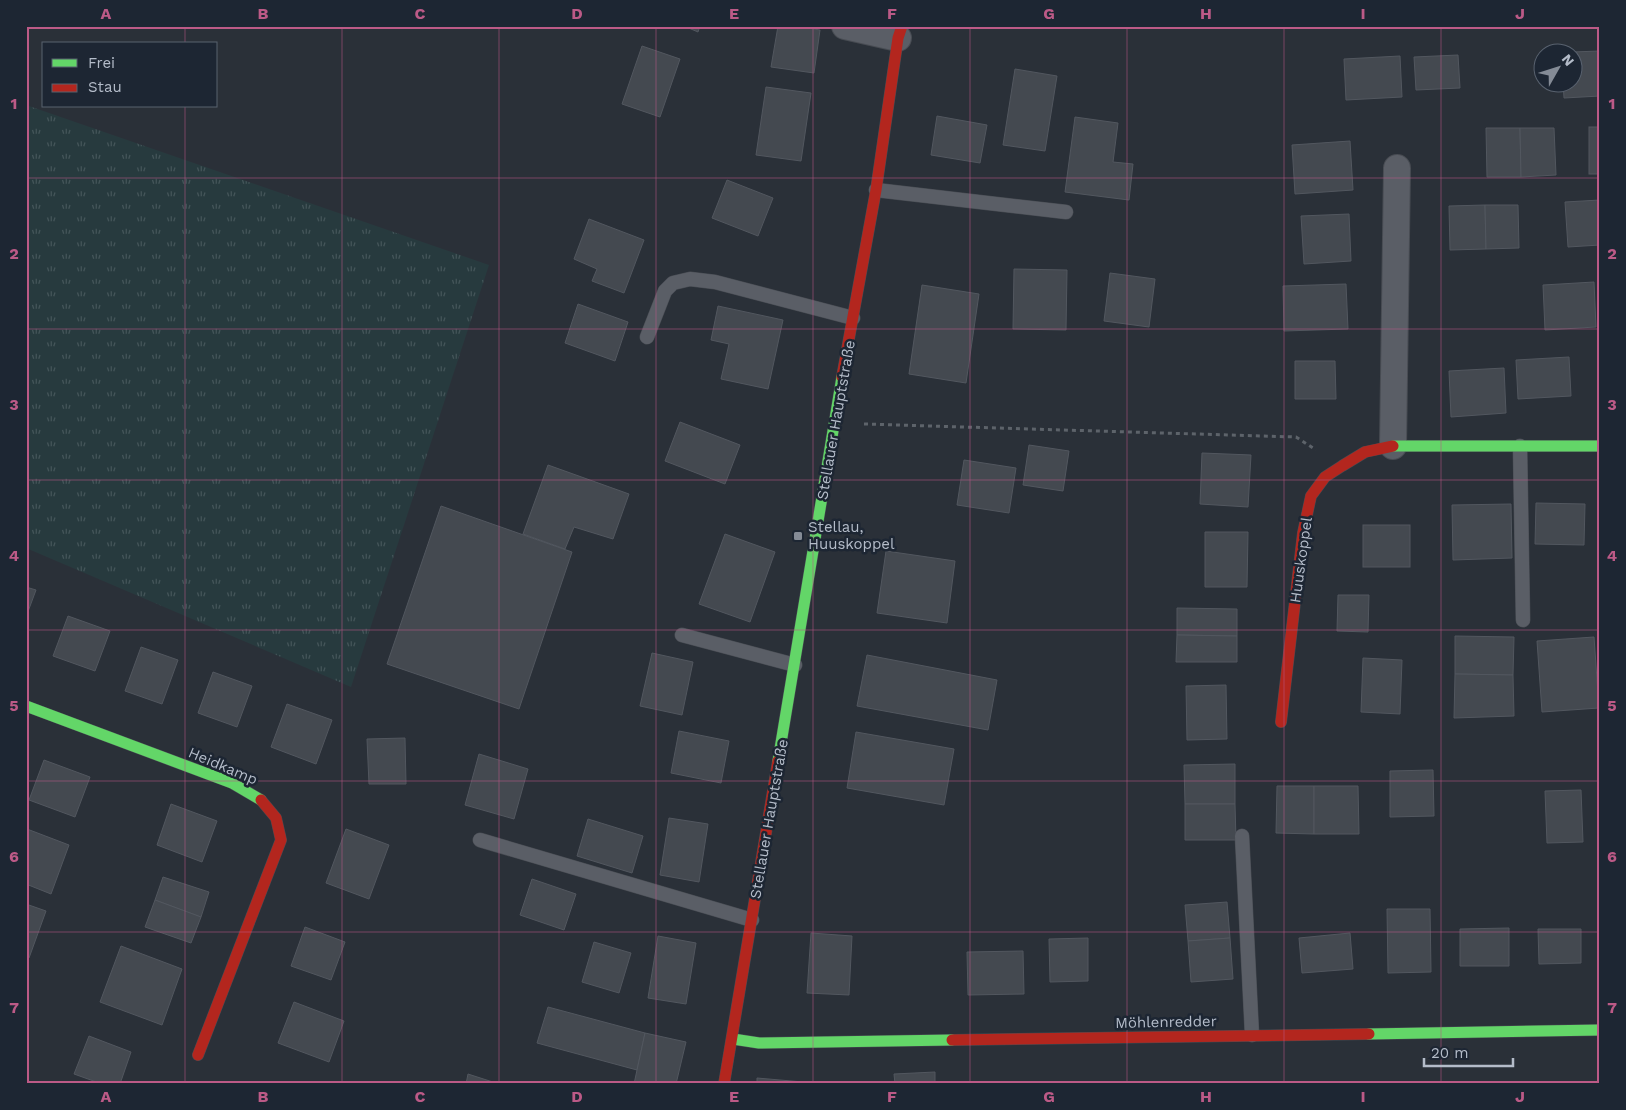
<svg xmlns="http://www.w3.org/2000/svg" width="1626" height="1110" font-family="'Work Sans',sans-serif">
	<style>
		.grass { fill: url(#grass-tufts) }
		.building { fill: #444950; stroke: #52575f }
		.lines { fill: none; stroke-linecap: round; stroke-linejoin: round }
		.lane-casing { stroke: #484c53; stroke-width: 15 }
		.street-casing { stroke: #484c53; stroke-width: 28 }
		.fast-casing { stroke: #484c53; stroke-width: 12 }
		.jam-casing { stroke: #484c53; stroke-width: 12 }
		.path { stroke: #5d636a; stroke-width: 3; stroke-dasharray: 4 4; stroke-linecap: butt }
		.lane { stroke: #5a5e66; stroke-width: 14 }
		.street { stroke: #5a5e66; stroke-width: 26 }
		.fast { stroke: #63d668; stroke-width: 11 }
		.jam { stroke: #b3261e; stroke-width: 11 }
		.grid { fill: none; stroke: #bc5a87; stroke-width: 1; stroke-opacity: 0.55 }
		.poi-dot { fill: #848b96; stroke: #1d2633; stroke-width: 2 }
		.labels { text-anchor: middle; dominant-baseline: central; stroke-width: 5; stroke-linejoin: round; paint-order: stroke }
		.street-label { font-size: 15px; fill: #b4bcc9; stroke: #1d2633 }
		.poi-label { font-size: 15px; fill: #b4bcc9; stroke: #1d2633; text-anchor: start }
		.neatline { fill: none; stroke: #bc5a87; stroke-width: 2 }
		.grid-label { font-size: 16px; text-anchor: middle; font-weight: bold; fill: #bc5a87 }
	</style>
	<defs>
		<pattern id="grass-tufts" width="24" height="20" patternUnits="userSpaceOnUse" patternTransform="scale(1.25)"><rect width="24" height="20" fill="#273a3e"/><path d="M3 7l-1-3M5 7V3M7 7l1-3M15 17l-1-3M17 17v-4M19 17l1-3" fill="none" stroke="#445559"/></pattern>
	</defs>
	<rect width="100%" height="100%" fill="#2a3038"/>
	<path class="grass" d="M26,105l463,160 -138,422 -325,-139z"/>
	<g class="building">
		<path d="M684,26h16l-2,6z"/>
		<path d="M778,26h17l25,4 -6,43 -43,-6z"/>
		<path d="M642,46l38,13 -20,58 -38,-13z"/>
		<path d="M1600,51v45l-36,2 -1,-16h11v-30h-2z"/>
		<path d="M1458,55l2,33 -44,2 -2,-33z"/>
		<path d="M1400,56l2,41 -56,3 -2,-41z"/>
		<path d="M1015,69l42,7 -12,75 -42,-6z"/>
		<path d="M766,87l45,6 -10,68 -45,-6z"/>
		<path d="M937,116l50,9 -7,38 -49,-8z"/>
		<path d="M1075,117l43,6 -5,39 20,2 -4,36 -64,-8z"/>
		<rect x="1589" y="127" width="11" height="47"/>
		<path d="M1486,128h34l1,49h-34z"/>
		<path d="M1520,128h34l2,47 -35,2z"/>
		<path d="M1350,141l3,49 -58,4 -3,-49z"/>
		<path d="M727,180l46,18 -15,38 -46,-18z"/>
		<path d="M1600,200v45l-32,2 -3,-45z"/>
		<path d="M1485,205l1,44 -36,1 -1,-44z"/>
		<path d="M1485,205h33l1,43 -33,1z"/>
		<path d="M1349,214l2,47 -47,3 -3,-48z"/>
		<path d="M589,219l55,21 -20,53 -32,-12 5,-12 -23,-10z"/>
		<path d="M1014,269l53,1 -1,60 -53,-1z"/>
		<path d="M1110,273l45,6 -6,48 -45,-6z"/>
		<path d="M1594,282l2,45 -51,3 -2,-45z"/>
		<path d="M1346,284l2,45 -64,2 -1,-45z"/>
		<path d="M922,285l57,9 -13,89 -57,-9z"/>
		<path d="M578,304l50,18 -13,39 -50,-18z"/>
		<path d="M718,306l65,14 -15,69 -47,-10 8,-35 -18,-4z"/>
		<path d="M1569,357l2,39 -53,3 -2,-39z"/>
		<path d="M1295,361h40l1,38h-41z"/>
		<path d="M1504,368l2,45 -55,4 -2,-46z"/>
		<path d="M680,422l60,23 -15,39 -60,-23z"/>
		<path d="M1029,445l40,6 -6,40 -40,-6z"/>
		<path d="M1202,453l49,2 -3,52 -48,-3z"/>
		<path d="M964,460l52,8 -7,45 -52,-8z"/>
		<path d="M548,465l81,29 -16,45 -39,-12 -9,22 -42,-15z"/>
		<path d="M1536,503l49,1 -1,41 -49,-1z"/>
		<path d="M1511,504l1,54 -59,2 -1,-55z"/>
		<path d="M441,506l131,46 -53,157 -132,-45z"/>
		<rect x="1363" y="525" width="47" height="42"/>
		<path d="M1205,532h43l-1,55h-42z"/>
		<path d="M725,534l50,18 -25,70 -51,-18z"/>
		<path d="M886,551l69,10 -8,62 -70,-10z"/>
		<path d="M26,587l10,3 -10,27z"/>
		<path d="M1338,595h31l-1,37 -31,-1z"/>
		<path d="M1177,608l60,1v27l-60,-1z"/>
		<path d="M68,616l42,15 -15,40 -42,-15z"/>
		<path d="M1177,635l60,1v26h-61z"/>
		<path d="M1455,636l59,1 -1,38 -58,-1z"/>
		<path d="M1594,637l5,71 -57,4 -5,-71z"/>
		<path d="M141,647l37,13 -16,44 -37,-13z"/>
		<path d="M652,653l41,9 -11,53 -42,-9z"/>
		<path d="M867,655l130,25 -9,50 -131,-24z"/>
		<path d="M1363,658l39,2 -2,54 -39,-2z"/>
		<path d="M213,672l39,14 -15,41 -39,-14z"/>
		<path d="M1455,674l58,1 1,41 -60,2z"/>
		<path d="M1226,685l1,54 -40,1 -1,-54z"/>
		<path d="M287,704l45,16 -16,44 -45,-17z"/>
		<path d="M679,731l50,10 -8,42 -50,-10z"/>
		<path d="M856,732l98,17 -10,56 -97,-17z"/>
		<path d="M405,738l1,46h-37l-2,-45z"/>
		<path d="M479,754l49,15 -14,50 -49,-14z"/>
		<path d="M44,760l46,17 -15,40 -46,-17z"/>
		<path d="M1235,764v40h-50l-1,-39z"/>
		<path d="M1433,770l1,46 -44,1v-46z"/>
		<path d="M1277,786h37v48l-38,-1z"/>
		<path d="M1314,786h44l1,48h-45z"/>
		<path d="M1581,790l2,52 -36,1 -2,-52z"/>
		<path d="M171,804l46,17 -15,41 -45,-17z"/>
		<path d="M1185,804h50l1,36h-51z"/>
		<path d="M669,818l39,6 -9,58 -39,-7z"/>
		<path d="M588,819l55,17 -11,37 -55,-17z"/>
		<path d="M27,829l42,16 -18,49 -25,-10z"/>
		<path d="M346,829l43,16 -20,54 -43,-16z"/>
		<path d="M163,877l46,15 -8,25 -46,-17z"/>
		<path d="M532,879l44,15 -12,36 -44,-15z"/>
		<path d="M155,900l46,17 -10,26 -46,-16z"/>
		<path d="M1227,902l3,36 -42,3 -3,-36z"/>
		<path d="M26,904l20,7 -17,47h-3z"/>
		<path d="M1387,909h43l1,63 -43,1z"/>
		<path d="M305,927l40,15 -14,38 -40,-14z"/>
		<path d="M1509,928v38h-49v-37z"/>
		<path d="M1538,929h43v34l-42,1z"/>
		<path d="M811,933l41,3 -3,59 -42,-2z"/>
		<path d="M1350,933l3,36 -51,4 -3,-35z"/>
		<path d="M658,936l38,7 -10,61 -38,-6z"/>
		<path d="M1088,938v43l-38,1 -1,-43z"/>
		<path d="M1230,938l3,41 -42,3 -3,-41z"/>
		<path d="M594,942l37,11 -12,40 -37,-11z"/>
		<path d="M121,946l61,23 -20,56 -62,-23z"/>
		<path d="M1023,951l1,43 -56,1 -1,-43z"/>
		<path d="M294,1002l50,19 -15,41 -51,-19z"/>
		<path d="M548,1007l97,26 -8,37 -100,-27z"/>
		<path d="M645,1033l41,9 -10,42h-42z"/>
		<path d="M89,1036l42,16 -11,32h-18l-28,-10z"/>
		<path d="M935,1072v12h-40l-1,-10z"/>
		<path d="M468,1074l31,10h-33z"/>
		<path d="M757,1078l46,4v2h-46z"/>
	</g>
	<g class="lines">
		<g class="lane-casing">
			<g id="lane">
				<path d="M876,190l190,22"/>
				<path d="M647,337l18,-46 8,-8 17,-4 25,3 138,36"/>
				<path d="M1520,446l3,174"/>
				<path d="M682,635l113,30"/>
				<path d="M1242,836l10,199"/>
				<path d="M480,840l272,80"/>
			</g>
		</g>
		<g class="street-casing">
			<g id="street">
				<path d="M845,26l53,12"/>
				<path d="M1393,446l4,-278"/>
			</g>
		</g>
		<g class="fast-casing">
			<g id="fast">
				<path d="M1393,446h207"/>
				<path d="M26,706l206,77 29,17"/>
				<path d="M778,761l64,-384"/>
				<path d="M1369,1034l231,-4"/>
				<path d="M733,1039l26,4 193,-3"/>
			</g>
		</g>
		<g class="jam-casing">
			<g id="jam">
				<path d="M842,377l34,-187 22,-152 4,-12"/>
				<path d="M1281,722l22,-189 8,-37 14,-19 17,-11 23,-14 28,-6"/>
				<path d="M952,1040l417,-6"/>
				<path d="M198,1055l83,-215 -5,-22 -15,-18"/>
				<path d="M724,1084l54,-323"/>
			</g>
		</g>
		<path class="path" d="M864,424l432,13 20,13"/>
		<use href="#lane" class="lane"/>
		<use href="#street" class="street"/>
		<use href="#fast" class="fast"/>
		<use href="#jam" class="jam"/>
	</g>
	<path class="grid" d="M185,26v18M342,26v1058M499,26v1058M656,26v1058M813,26v1058M970,26v1058M1127,26v1058M1284,26v1058M1441,26v1058M185,106v978M26,178h1574M26,329h1574M26,480h1574M26,630h1574M26,781h1574M26,932h1574"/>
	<rect class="poi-dot" x="793" y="531" width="10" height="10" rx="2.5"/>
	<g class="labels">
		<g class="street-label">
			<text transform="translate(836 420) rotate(-80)">Stellauer Hauptstraße</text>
			<text transform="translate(1301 560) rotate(-82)">Huuskoppel</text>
			<text transform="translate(223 766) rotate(23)">Heidkamp</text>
			<text transform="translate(769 819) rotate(-80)">Stellauer Hauptstraße</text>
			<text transform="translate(1166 1022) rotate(-1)">Möhlenredder</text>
		</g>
		<g class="poi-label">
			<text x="808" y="527">Stellau,<tspan x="808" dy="17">Huuskoppel</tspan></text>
		</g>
	</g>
	<rect width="1626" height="1110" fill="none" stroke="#1d2633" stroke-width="55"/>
	<rect x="42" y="42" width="175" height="65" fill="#1d2633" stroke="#59626f"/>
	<rect x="52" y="59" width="25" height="8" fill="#63d668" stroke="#59626f"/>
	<text x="88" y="68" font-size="15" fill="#b4bcc9">Frei</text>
	<rect x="52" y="84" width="25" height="8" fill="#b3261e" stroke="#59626f"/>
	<text x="88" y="92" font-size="15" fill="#b4bcc9">Stau</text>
	<g transform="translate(1558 68) rotate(51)"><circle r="24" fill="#1d2633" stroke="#59626f"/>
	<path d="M0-4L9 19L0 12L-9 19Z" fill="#848b96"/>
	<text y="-8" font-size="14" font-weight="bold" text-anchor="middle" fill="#b4bcc9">N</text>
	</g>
	<path d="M1424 1058v8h89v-8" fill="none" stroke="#b4bcc9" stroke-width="2.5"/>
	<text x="1431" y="1058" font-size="15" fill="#b4bcc9" stroke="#1d2633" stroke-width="4" paint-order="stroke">20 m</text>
	<rect x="28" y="28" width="1570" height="1054" class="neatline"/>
	<g class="grid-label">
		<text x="106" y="19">A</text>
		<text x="263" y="19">B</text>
		<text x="420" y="19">C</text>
		<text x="577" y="19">D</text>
		<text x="734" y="19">E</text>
		<text x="892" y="19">F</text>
		<text x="1049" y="19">G</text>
		<text x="1206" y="19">H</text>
		<text x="1363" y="19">I</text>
		<text x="1520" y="19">J</text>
		<text x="14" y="109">1</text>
		<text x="1612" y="109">1</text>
		<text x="14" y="259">2</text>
		<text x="1612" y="259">2</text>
		<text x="14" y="410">3</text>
		<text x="1612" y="410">3</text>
		<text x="14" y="561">4</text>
		<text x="1612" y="561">4</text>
		<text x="14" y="711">5</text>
		<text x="1612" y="711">5</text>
		<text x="14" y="862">6</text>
		<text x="1612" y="862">6</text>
		<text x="14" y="1013">7</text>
		<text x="1612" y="1013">7</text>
		<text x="106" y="1102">A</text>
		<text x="263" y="1102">B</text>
		<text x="420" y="1102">C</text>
		<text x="577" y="1102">D</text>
		<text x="734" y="1102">E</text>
		<text x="892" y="1102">F</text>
		<text x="1049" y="1102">G</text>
		<text x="1206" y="1102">H</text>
		<text x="1363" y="1102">I</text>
		<text x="1520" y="1102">J</text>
	</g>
</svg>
